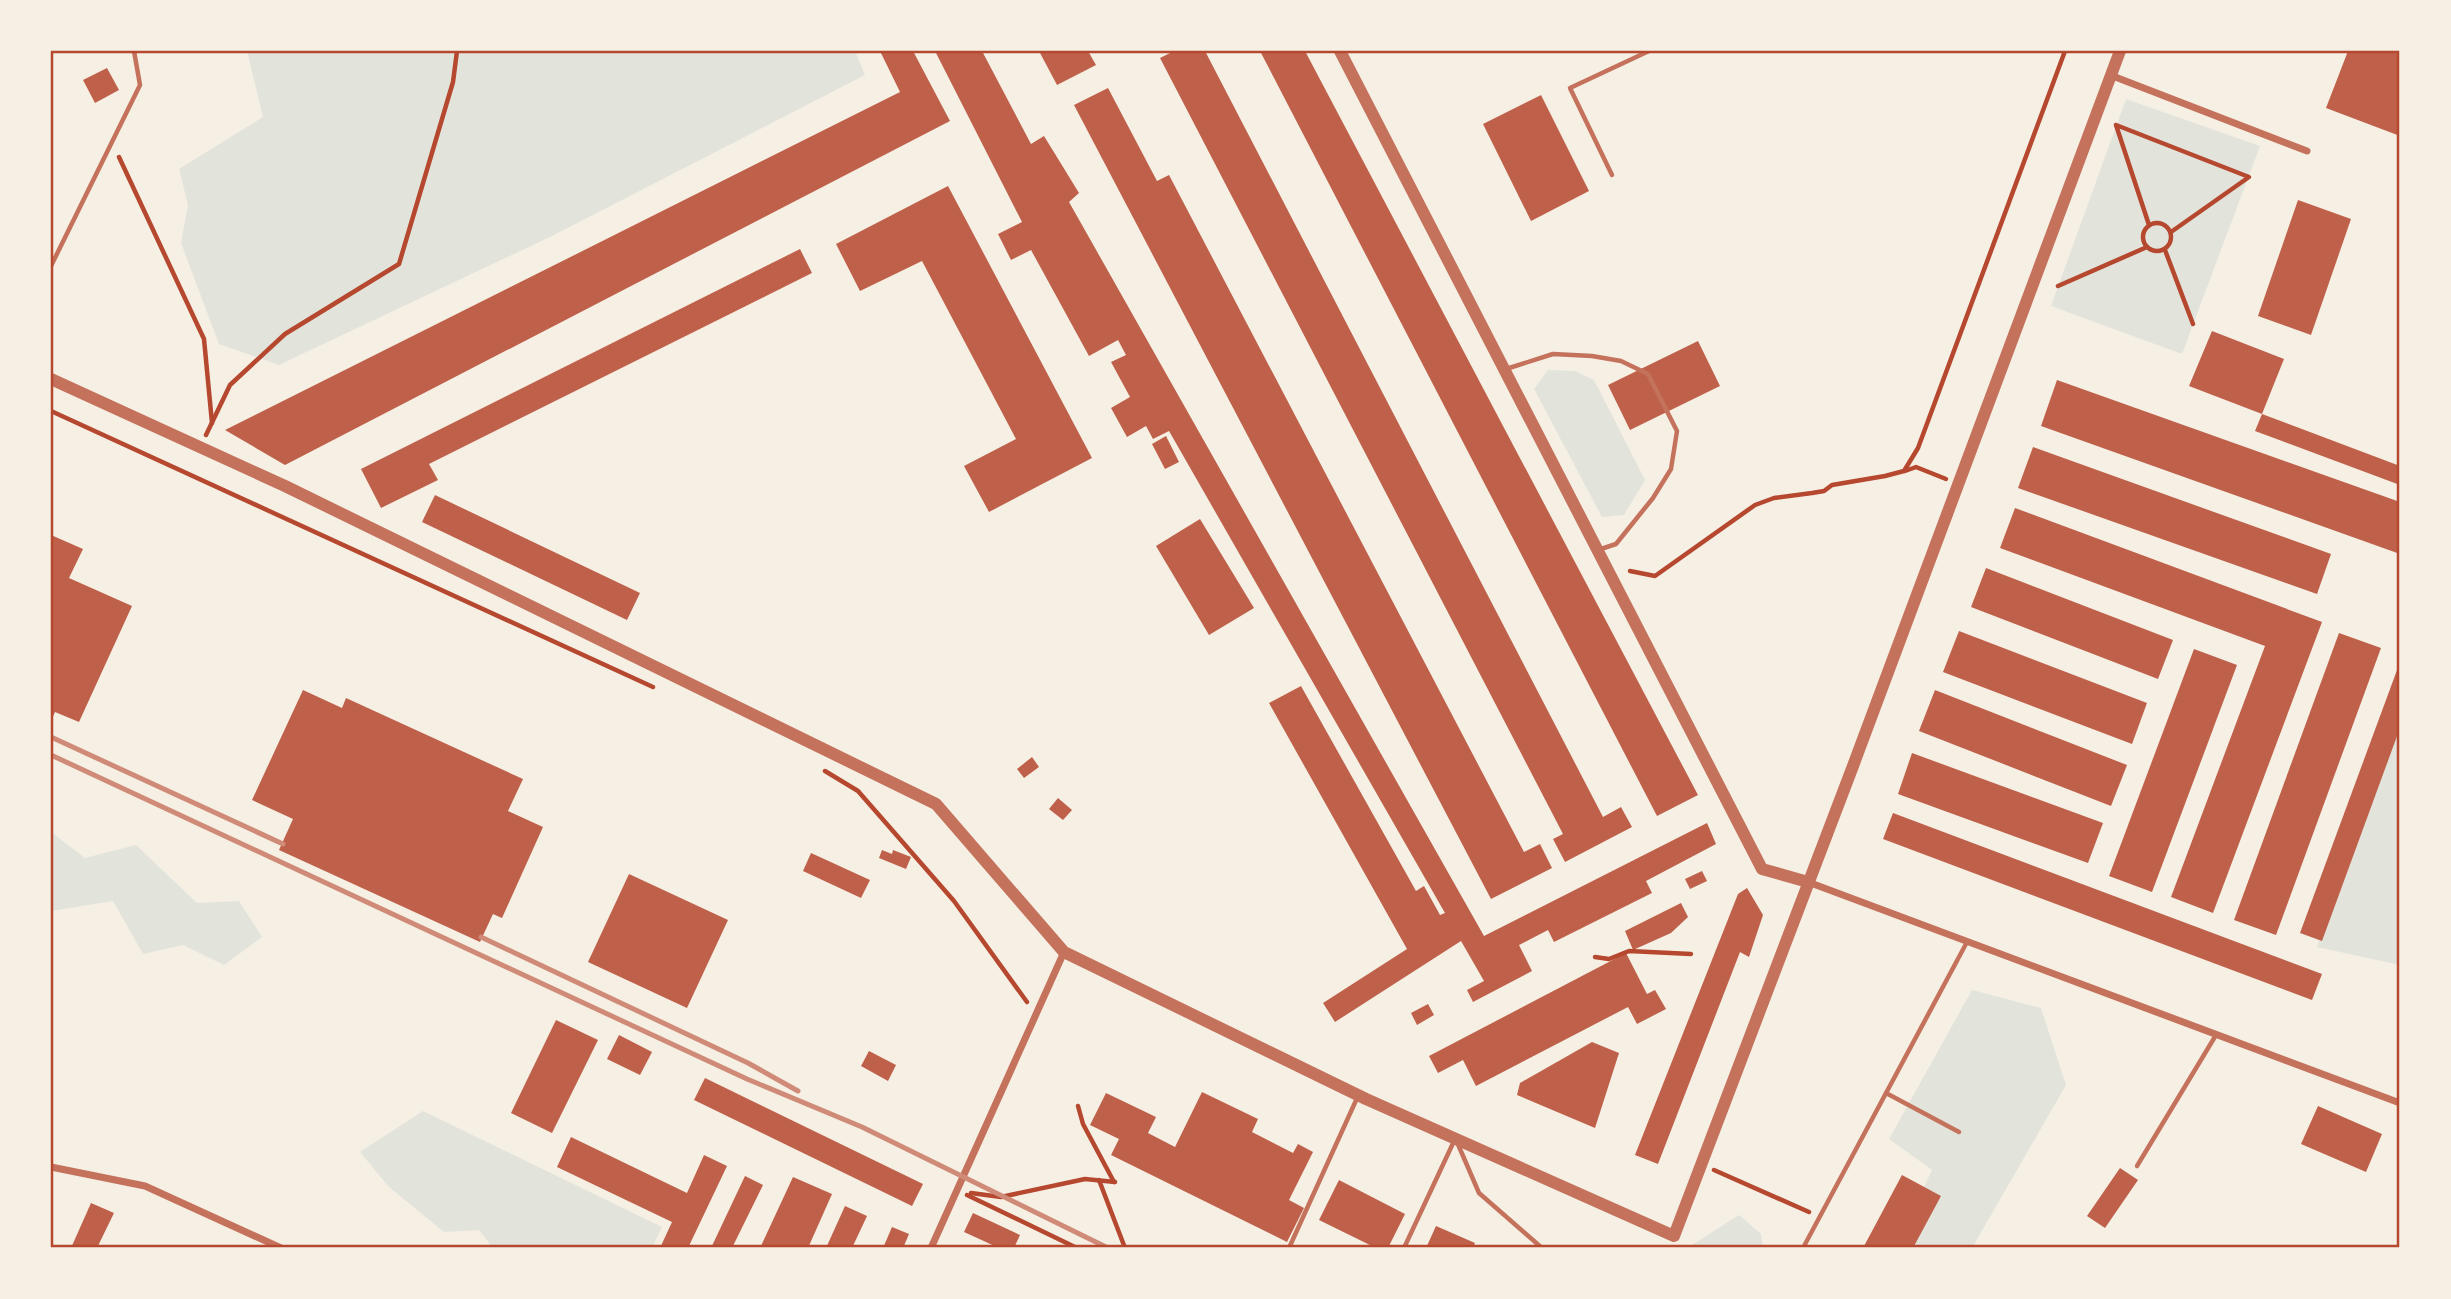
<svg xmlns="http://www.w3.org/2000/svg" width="2451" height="1299" font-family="'IBM Plex Sans',sans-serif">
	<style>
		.green { fill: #e2e4dc }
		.building { fill: #bf614a }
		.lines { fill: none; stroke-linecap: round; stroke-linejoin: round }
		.path { stroke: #b5482f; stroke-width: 4.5 }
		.service { stroke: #c5725c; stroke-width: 4.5 }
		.minor { stroke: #c5725c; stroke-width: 7 }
		.tertiary { stroke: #c5725c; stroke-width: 12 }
		.rail { stroke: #cf8b77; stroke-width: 5 }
		.neatline { fill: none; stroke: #b5482f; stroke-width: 2.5 }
	</style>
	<rect width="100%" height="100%" fill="#f6efe4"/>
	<g class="green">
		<path d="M247,51h608l10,24 -313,161 -273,129 -60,-21 -38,-101 7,-38 -9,-36 84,-52z"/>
		<path d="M2126,99l134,47 -78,208 -131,-48z"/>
		<path d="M1548,370l27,1 19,9 51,100 -21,35 -22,2 -68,-128z"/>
		<path d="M2400,719v246l-83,-18z"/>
		<path d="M51,832l34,26 51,-13 61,58 42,-2 23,36 -38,28 -41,-20 -40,9 -30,-53 -62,10z"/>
		<path d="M1972,990l69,18 25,77 -94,163h-77l37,-78 -43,-31z"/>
		<path d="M423,1111l239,116 -10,21h-159l-14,-18 -35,2 -55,-45 -29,-35z"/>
		<path d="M1739,1215l22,19 2,14h-72l1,-3z"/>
	</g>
	<g class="building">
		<path d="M880,51h33l37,70 -665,344 -60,-35 675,-338z"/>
		<path d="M935,51h47l49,93 13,-8 35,57 -10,9 415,734 223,-113 9,21 -70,37 6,12 -98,49 -6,-12 -29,15 13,26 -59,31 -6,-12 17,-9 -23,-40 -126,81 -12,-19 84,-54 -138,-246 32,-17 115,205 8,-5 16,29 5,-2 -276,-482 -16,8 -7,-13 -19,11 -16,-29 19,-11 -19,-35 15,-7 -8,-15 -29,16 -58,-106 -20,10 -13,-26 24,-12z"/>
		<path d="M1039,51h49l8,14 -39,20z"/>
		<path d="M1174,51h31l398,766 18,-10 11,20 -67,35 -12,-23 10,-5 -403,-776z"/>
		<path d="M1260,51h45l393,744 -41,21z"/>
		<path d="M2348,51h52v85l-74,-28z"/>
		<path d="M107,68l12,22 -24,13 -12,-23z"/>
		<path d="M1108,88l49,93 12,-6 355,677 16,-8 12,24 -61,31 -417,-794z"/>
		<path d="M1541,95l48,96 -58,30 -48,-97z"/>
		<path d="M948,186l144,272 -103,54 -25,-46 52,-27 -94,-178 -62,30 -24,-47z"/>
		<path d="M2298,200l53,19 -40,116 -53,-19z"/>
		<path d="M800,249l12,24 -383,191 9,16 -57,28 -20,-39z"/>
		<path d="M2212,331l72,28 -22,55 -73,-28z"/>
		<path d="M1698,341l22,45 -90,44 -22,-45z"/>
		<path d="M2057,380l343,122v52l-359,-128z"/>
		<path d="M2262,414l138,52v19l-145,-54z"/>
		<path d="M1166,436l13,26 -14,7 -13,-25z"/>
		<path d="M2033,447l298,107 -14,40 -299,-106z"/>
		<path d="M435,495l205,98 -13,27 -205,-98z"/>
		<path d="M2015,508l307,114 -109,291 -42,-16 94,-251 -265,-98z"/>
		<path d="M1200,519l54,89 -45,27 -53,-89z"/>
		<path d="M51,535l32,14 -14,29 63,28 -53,116 -24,-10 -4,9z"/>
		<path d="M1986,568l187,72 -15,39 -187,-72z"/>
		<path d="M1959,631l188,72 -15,41 -189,-72z"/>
		<path d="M2339,633l42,15 -105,287 -42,-15z"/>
		<path d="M2194,649l43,16 -85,227 -43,-16z"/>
		<path d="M2400,662v66l-78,213 -22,-8z"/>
		<path d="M303,690l39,18 4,-10 177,81 -15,32 35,16 -41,91 -9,-4 -13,28 -201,-92 14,-31 -41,-19z"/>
		<path d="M1935,690l192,75 -16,41 -192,-75z"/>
		<path d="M1912,753l191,70 -15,40 -190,-69z"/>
		<path d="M1032,757l7,10 -15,11 -7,-9z"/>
		<path d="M1058,798l14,12 -9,10 -14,-11z"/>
		<path d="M1893,813l429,161 -10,26 -429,-161z"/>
		<path d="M882,850l10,4 1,-4 18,7 -5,12 -27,-11z"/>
		<path d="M811,853l59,27 -9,18 -58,-27z"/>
		<path d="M1702,871l5,10 -17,8 -5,-10z"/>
		<path d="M629,874l99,46 -41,88 -99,-46z"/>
		<path d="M1747,888l16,27 -14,42 -9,-5 -82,212 -23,-9 103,-261z"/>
		<path d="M1681,903l7,14 -17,16 -38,17 -8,-19z"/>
		<path d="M1626,953l21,41 8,-4 11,19 -29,15 -9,-17 -152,79 -13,-26 -25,13 -9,-17z"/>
		<path d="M1428,1004l6,11 -17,10 -6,-12z"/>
		<path d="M556,1020l42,20 -46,93 -41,-20z"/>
		<path d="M619,1035l33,17 -12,23 -33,-16z"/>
		<path d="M1592,1042l27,11 -24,75 -78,-33 3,-12z"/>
		<path d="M869,1051l27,14 -8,16 -27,-15z"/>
		<path d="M705,1078l218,106 -11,22 -218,-106z"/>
		<path d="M1202,1092l56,27 -6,13 41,21 5,-9 15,8 -24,48 15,8 -17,34 -176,-87 8,-16 -29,-14 16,-32 50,24 -8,16 27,14z"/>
		<path d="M2318,1106l64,28 -16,38 -65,-28z"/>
		<path d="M571,1137l116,56 17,-38 23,11 -39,82h-28l12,-26 -115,-55z"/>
		<path d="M2120,1168l18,12 -33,48 -18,-12z"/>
		<path d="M1902,1175l39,21 -28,52h-50z"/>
		<path d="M745,1176l18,9 -31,63h-21z"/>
		<path d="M793,1177l39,17 -24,54h-48z"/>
		<path d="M1339,1180l66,34 -17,34h-12l-57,-28z"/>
		<path d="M91,1203l23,10 -17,35h-26z"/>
		<path d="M845,1206l22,10 -15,32h-26z"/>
		<path d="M973,1213l47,22 -6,13h-15l-35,-16z"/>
		<path d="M1436,1226l39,17 -2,5h-47z"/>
		<path d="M892,1227l17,7 -6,14h-20z"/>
	</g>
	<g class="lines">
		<g class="path">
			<path d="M119,157l85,182 8,84"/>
			<circle cx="2157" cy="237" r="14"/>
			<path d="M2149,225l-33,-100 133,52 -78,55"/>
			<path d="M2165,250l28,74"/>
			<path d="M2058,286l89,-39"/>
			<path d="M51,411l602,276"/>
			<path d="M206,435l24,-50 55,-51 114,-70 54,-182 4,-31"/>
			<path d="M1905,471l11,-4 30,12"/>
			<path d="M1630,571l25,5 100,-71 19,-7 38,-5 12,-2 8,-6 53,-9 19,-5 14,-23 147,-397"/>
			<path d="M825,771l33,20 96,110 73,101"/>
			<path d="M1595,957l14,2 20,-8 62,3"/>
			<path d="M1078,1106l5,18 31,58"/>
			<path d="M1714,1170l95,42"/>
			<path d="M1099,1180l26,68"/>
			<path d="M971,1193l30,4 84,-18 30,3"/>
			<path d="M967,1195l110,53"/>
		</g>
		<g class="service">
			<path d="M1612,175l-42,-87 79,-37"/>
			<path d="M51,266l89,-181 -6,-34"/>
			<path d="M1506,369l47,-15 39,2 29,5 27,13 29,57 -6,38 -18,29 -37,46 -18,6"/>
			<path d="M1886,1093l73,39"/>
			<path d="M1457,1142l22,51 63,55"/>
			<path d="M2137,1166l79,-131"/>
			<path d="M1289,1248l69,-152"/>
			<path d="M1404,1248l51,-109"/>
			<path d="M1803,1248l164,-306"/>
		</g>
		<g class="minor">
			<path d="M2110,75l197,76"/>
			<path d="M1808,882l592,221"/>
			<path d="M51,1167l94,19 136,62"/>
			<path d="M931,1248l133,-296"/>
		</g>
		<g class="tertiary">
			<path d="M1340,51l422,818 46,13"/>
			<path d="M51,379l234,107 651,318 128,148 302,147 308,137 179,-470 267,-715"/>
		</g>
		<g class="rail">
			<path d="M51,737l232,107"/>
			<path d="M51,755l696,324 115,48 246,121"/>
			<path d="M481,937l267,126 50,28"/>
		</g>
	</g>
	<rect width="2451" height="1299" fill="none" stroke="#f6efe4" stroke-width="105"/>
	<rect x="52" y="52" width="2346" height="1194" class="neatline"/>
</svg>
